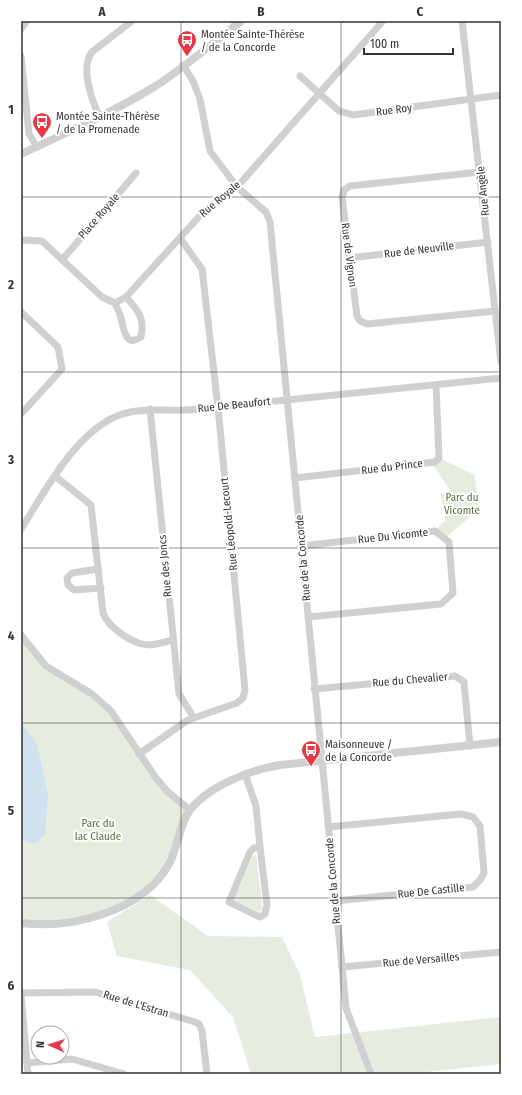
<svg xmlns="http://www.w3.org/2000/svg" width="522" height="1095" font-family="'Fira Sans Condensed',sans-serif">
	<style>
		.green { fill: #e6ecdf }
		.water { fill: #cfe2ee }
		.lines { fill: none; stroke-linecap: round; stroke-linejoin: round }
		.minor { stroke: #d0d0d0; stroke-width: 7 }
		.tertiary { stroke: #d0d0d0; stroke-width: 8 }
		.grid { fill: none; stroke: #333; stroke-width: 1; stroke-opacity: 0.55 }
		.labels { text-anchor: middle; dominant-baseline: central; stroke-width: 4; stroke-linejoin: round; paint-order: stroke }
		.poi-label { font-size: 11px; fill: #333; stroke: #fff; text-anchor: start }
		.street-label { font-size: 11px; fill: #333; stroke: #fff }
		.park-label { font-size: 11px; fill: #56703f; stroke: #fff }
		.neatline { fill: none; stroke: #333; stroke-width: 1.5 }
		.grid-label { font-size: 13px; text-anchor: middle; font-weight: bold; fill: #333 }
	</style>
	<rect width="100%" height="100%" fill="#fff"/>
	<g class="green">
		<path d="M439,458l36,17 4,34 -35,30 -9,-8 10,-11 -4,-26 10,-3 -20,-29z"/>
		<path d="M21,635l15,21 75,55 45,67 34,32 -16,43 -27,37 -48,26 -78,7z"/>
		<path d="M256,854l6,48v8l-3,2 -24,-11 -1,-3 19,-42z"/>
		<path d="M150,895l58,41 74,1 18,38 15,62 186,-20v47l-94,10h-156l-18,-57 -43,-47 -73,-14 -10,-34z"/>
	</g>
	<path class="water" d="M21,723l16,21 11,50 -3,41 -11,9 -12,-4 -1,-4z"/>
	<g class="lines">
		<g class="minor">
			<path d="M462,21l39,341"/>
			<path d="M21,29l6,-8"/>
			<path d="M21,56l8,78 8,13"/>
			<path d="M183,65l10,16 7,18 10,52 27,36 29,25 4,10 76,786 25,66"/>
			<path d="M300,76l39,35 14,4 148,-20"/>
			<path d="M100,118c-8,-17 -21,-52 -7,-67l39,-30"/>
			<path d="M480,172l-130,14 -6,4 -2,7 15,119 3,5 7,3 128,-13"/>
			<path d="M21,240l21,1 60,56 13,6 11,-6 79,-87 32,-23 146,-166"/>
			<path d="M349,258l139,-16"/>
			<path d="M62,260l74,-87"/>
			<path d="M115,303c1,4 4,8 5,12 4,11 4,34 21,22 4,-19 -3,-27 -15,-40"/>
			<path d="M21,312l37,35 4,22 -41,45"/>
			<path d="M150,409l29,285 15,24"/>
			<path d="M55,476l36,29 12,108c5,14 29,31 45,32 7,0 17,-3 24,-5"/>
			<path d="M295,478l140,-16 4,-4 -3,-73"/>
			<path d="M21,529c25,-39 59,-107 109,-117 18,-4 36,-1 54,-2 11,0 23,-2 34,-3l283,-29"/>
			<path d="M301,546l134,-15 14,11 4,51 -12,11 -133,13"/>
			<path d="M98,569l-26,4 -5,5 1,7 6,5 27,-2"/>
			<path d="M21,635l25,31 46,28 19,17 45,67 12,14 22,18"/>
			<path d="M314,689l141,-13 9,6 6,64"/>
			<path d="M139,754l49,-34 49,-17 6,-5 2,-8 -27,-283 -16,-138 -22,-31"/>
			<path d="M245,774l11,32 4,41 -6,1 -4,4 -21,50 31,15 5,-3 2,-9 -7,-58"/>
			<path d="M328,827l133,-13 12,3 7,9 4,47 -4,7 -7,7 -138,14"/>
			<path d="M342,967l159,-15"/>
			<path d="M21,993l74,-1 100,30 4,2 3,7 5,43"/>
			<path d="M21,995l7,79"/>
			<path d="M27,1063l45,-4 52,15"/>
		</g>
		<g class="tertiary">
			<path d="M21,154c45,-21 90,-41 133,-67 30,-19 59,-44 87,-66"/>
			<path d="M21,923c51,6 121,-11 148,-59 9,-16 10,-40 21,-54 19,-24 60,-40 90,-45l221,-23"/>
		</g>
	</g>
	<path class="grid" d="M181,21v1053M341,21v1053M21,197h480M21,372h480M21,548h480M21,723h480M21,898h480"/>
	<defs>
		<g id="bus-pin" transform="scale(1)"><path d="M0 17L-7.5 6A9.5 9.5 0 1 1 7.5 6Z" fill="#e63946" stroke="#fff"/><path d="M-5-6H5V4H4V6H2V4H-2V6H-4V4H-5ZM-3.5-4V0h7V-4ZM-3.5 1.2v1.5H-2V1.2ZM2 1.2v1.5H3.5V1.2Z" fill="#fff"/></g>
	</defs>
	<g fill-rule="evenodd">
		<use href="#bus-pin" x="187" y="40"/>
		<use href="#bus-pin" x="42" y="122"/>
		<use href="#bus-pin" x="311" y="750"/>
	</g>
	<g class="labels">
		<g class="poi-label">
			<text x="201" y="34">Montée Sainte-Thérèse<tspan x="201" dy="13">/ de la Concorde</tspan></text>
			<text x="56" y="116">Montée Sainte-Thérèse<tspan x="56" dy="13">/ de la Promenade</tspan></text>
			<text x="325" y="744">Maisonneuve /<tspan x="325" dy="13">de la Concorde</tspan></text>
		</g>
		<g class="street-label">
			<text transform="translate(394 110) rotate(-7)">Rue Roy</text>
			<text transform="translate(483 191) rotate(-96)">Rue Angèle</text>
			<text transform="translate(220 199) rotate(-40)">Rue Royale</text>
			<text transform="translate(99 216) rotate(-49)">Place Royale</text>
			<text transform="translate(419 250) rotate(-7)">Rue de Neuville</text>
			<text transform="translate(349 255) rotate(83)">Rue de Vignon</text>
			<text transform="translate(234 405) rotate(-6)">Rue De Beaufort</text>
			<text transform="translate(392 467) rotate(-7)">Rue du Prince</text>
			<text transform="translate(229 524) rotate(-96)">Rue Léopold-Lecourt</text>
			<text transform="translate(393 536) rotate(-6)">Rue Du Vicomte</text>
			<text transform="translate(303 558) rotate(-95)">Rue de la Concorde</text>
			<text transform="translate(165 566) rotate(-95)">Rue des Joncs</text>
			<text transform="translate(410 680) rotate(-5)">Rue du Chevalier</text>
			<text transform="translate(333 881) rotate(-95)">Rue de la Concorde</text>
			<text transform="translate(431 891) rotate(-6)">Rue De Castille</text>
			<text transform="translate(421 960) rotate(-5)">Rue de Versailles</text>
			<text transform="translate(136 1004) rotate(17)">Rue de L'Estran</text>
		</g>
		<g class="park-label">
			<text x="462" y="497">Parc du<tspan x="462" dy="13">Vicomte</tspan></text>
			<text x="98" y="823">Parc du<tspan x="98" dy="13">lac Claude</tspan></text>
		</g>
	</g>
	<rect width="522" height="1095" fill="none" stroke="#ffffff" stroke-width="44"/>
	<g transform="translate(50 1045) rotate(273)"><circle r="19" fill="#ffffff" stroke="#adadad"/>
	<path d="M0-3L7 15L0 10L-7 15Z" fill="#e63946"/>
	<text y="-6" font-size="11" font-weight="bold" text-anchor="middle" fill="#333333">N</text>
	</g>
	<path d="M364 48v6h89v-6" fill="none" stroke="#333333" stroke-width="2"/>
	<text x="370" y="48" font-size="12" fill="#333333" stroke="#ffffff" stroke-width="3" paint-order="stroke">100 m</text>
	<rect x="22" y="22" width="478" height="1051" class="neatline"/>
	<g class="grid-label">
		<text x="102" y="16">A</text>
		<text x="261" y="16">B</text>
		<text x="420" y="16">C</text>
		<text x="11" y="114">1</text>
		<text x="11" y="289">2</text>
		<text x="11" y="464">3</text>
		<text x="11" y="640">4</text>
		<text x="11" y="815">5</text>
		<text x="11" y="990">6</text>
	</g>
</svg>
